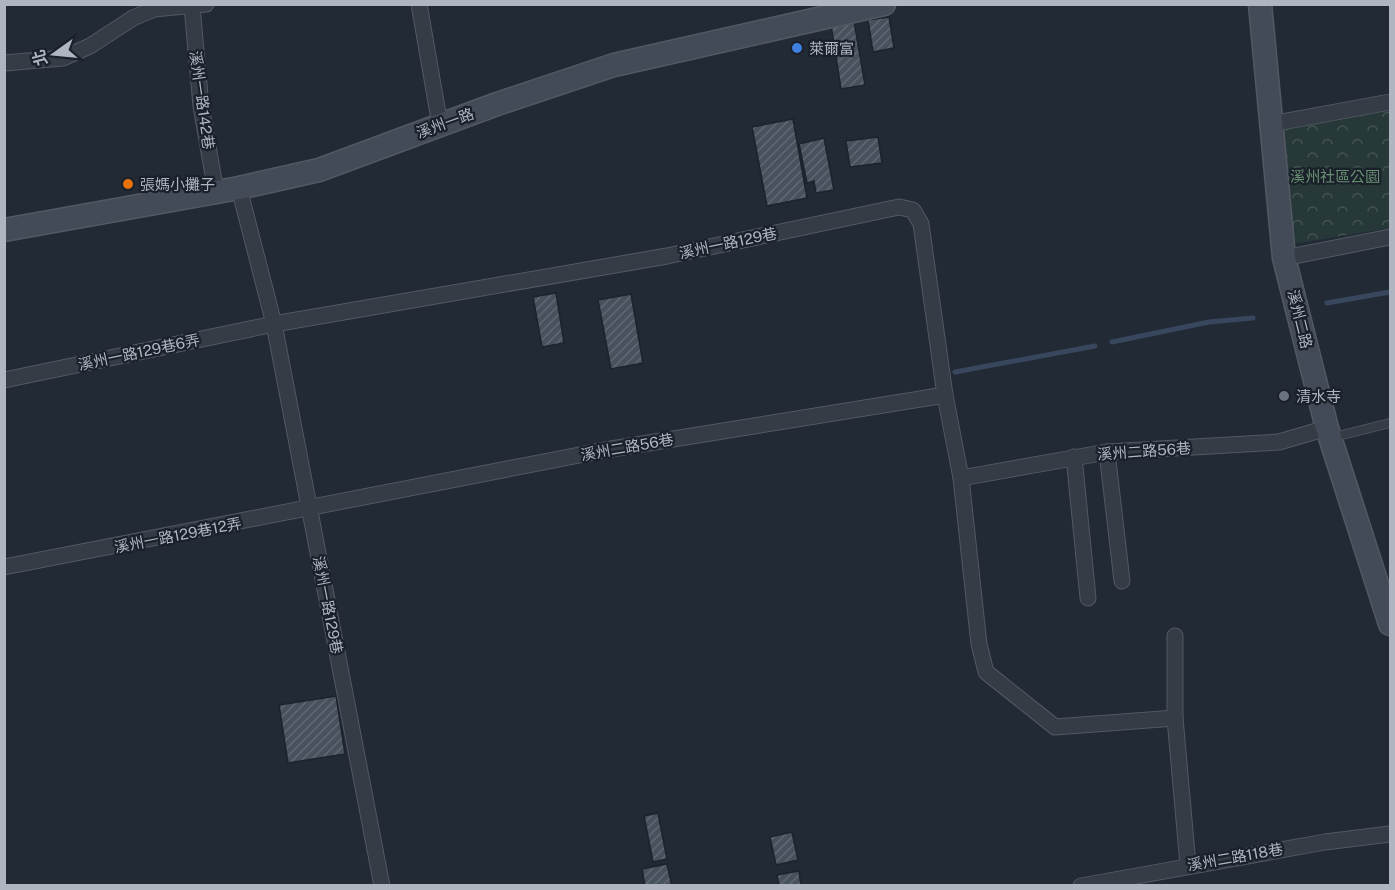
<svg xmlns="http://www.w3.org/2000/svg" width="1395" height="890" font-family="'Public Sans','Noto Sans TC',sans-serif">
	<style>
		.park { fill: url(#park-crowns) }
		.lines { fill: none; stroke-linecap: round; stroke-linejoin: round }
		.stream { stroke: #38475d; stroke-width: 5 }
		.building { fill: url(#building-hatch); stroke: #1c232c; stroke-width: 1.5 }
		.lane-casing { stroke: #525963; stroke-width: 10 }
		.street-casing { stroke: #525963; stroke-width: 17 }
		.secondary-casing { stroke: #525963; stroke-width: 25 }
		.lane { stroke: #353c46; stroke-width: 8 }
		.street { stroke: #353c46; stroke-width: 15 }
		.secondary { stroke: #434b58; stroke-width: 22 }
		.shop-dot { fill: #3f7fe0; stroke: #1a212a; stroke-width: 2 }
		.food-dot { fill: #e8710a; stroke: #1a212a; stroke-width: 2 }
		.worship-dot { fill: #6b7280; stroke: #1a212a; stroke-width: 2 }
		.labels { text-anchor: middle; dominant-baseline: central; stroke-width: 4.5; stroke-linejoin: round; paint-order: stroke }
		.poi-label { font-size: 15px; fill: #afb6c2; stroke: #1a212a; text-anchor: start }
		.street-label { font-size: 15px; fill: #afb6c2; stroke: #1a212a }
		.park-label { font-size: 15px; fill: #699072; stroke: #1a212a }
	</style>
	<defs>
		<pattern id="park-crowns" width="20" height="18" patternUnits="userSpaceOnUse" patternTransform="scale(1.5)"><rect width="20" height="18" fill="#263838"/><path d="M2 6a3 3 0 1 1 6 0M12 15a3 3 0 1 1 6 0" fill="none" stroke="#435353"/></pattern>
		<pattern id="building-hatch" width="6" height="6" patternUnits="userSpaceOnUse" patternTransform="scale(1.5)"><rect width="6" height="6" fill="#48515e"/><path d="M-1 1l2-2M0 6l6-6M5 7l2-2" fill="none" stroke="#606873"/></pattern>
	</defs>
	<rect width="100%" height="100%" fill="#212a35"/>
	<path class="park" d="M1390,108v120l-103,17 -13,-120z"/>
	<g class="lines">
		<g class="stream">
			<path d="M1327,303l63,-11"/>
			<path d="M1112,342l97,-20 44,-4"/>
			<path d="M955,372l140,-26"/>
		</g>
	</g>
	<g class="building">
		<path d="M889,17l5,31 -21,4 -5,-32z"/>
		<path d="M854,21l11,64 -24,4 -10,-64z"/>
		<path d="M793,119l14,79 -40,8 -15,-79z"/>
		<path d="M878,137l4,26 -32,4 -4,-26z"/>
		<path d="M824,138l10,52 -18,3 -2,-12 -7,2 -8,-39z"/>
		<path d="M556,293l8,50 -22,4 -9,-50z"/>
		<path d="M631,294l12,69 -32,6 -13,-69z"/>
		<path d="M336,696l9,58 -57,9 -9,-58z"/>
		<path d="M658,813l9,46 -14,3 -9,-46z"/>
		<path d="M792,832l6,28 -22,5 -6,-28z"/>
		<path d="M667,864l5,22h-27l-3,-17z"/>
		<path d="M799,871l2,15h-22l-2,-11z"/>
	</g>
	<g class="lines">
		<g class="lane-casing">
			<path id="lane" d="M1334,437l56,-14"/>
		</g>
		<g class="street-casing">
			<g id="street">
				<path d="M419,4l21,121"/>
				<path d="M192,6l9,100 15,86"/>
				<path d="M4,63l59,-5 27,-12 43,-28 21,-9 52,-5"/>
				<path d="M1271,124l119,-22"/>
				<path d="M239,188l35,136 108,562"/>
				<path d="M1284,258l106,-21"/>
				<path d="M4,380l270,-56 393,-68 232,-49 14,3 8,14 24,171 16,83 18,166 7,28 69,55 120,-9"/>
				<path d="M1107,452l15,129"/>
				<path d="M1074,457l14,141"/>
				<path d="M961,478l146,-26 172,-10 48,-14"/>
				<path d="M4,567l601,-117 340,-55"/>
				<path d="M1175,636v82l13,147"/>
				<path d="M1081,886l244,-44 65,-8"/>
			</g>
		</g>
		<g class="secondary-casing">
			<g id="secondary">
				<path d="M1260,4l24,254 43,170 63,196"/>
				<path d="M4,230l235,-42 80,-18 178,-66 117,-39 270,-61"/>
			</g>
		</g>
		<use href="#lane" class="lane"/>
		<use href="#street" class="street"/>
		<use href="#secondary" class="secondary"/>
	</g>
	<circle class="shop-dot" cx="797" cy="48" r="6"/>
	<circle class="food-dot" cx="128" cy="184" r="6"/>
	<circle class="worship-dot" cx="1284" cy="396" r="6"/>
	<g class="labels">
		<g class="poi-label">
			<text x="809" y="48">萊爾富</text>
			<text x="140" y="184">張媽小攤子</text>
			<text x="1296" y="396">清水寺</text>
		</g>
		<g class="street-label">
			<text transform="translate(202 100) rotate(82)">溪州一路142巷</text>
			<text transform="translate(445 123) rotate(-20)">溪州一路</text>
			<text transform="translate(728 243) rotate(-12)">溪州一路129巷</text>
			<text transform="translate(1300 319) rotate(76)">溪州二路</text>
			<text transform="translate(139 352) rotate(-12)">溪州一路129巷6弄</text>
			<text transform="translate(627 447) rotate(-10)">溪州二路56巷</text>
			<text transform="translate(1144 451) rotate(-4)">溪州二路56巷</text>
			<text transform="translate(178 535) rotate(-11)">溪州一路129巷12弄</text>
			<text transform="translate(328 605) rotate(79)">溪州一路129巷</text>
			<text transform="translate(1235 857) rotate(-10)">溪州二路118巷</text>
		</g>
		<g class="park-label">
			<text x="1335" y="176">溪州社區公園</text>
		</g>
	</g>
	<rect width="1395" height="890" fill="none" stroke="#afb6c2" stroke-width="12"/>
	<g transform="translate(54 54) rotate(255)" stroke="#1a212a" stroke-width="4.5" paint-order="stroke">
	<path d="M0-4.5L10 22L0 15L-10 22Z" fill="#afb6c2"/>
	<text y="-9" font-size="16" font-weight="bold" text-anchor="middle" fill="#afb6c2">北</text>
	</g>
</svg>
